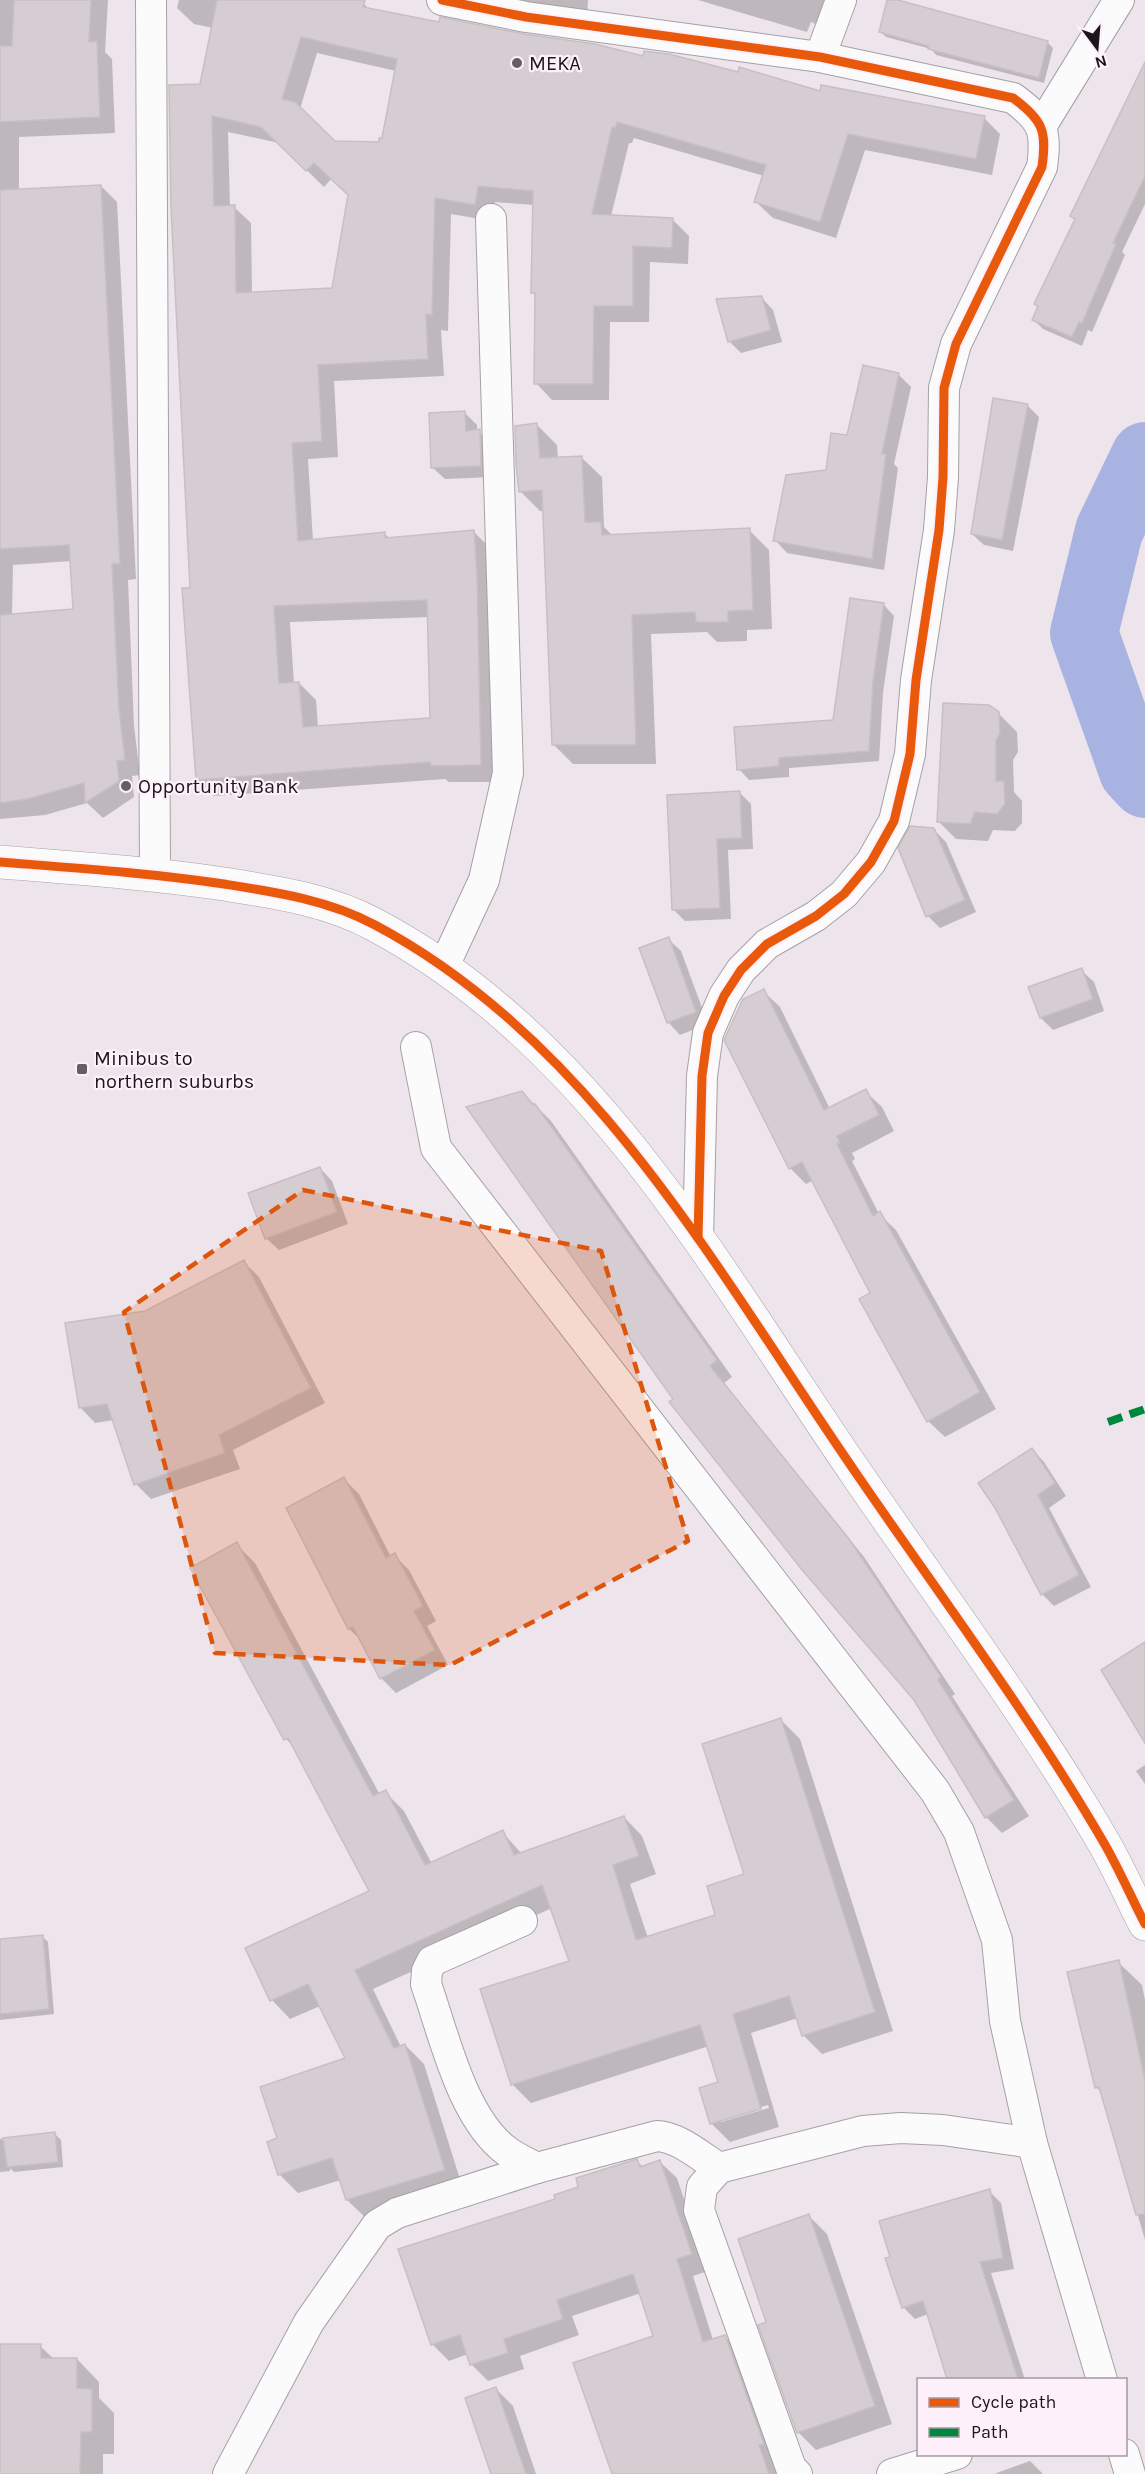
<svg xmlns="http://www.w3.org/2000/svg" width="1145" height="2474" font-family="Karla,sans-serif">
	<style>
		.shadow { fill: #0003; fill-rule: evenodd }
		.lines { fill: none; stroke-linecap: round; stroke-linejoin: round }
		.river { stroke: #a9b3e1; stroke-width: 68 }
		.building { fill: #d6cdd2; stroke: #c7bfc3; stroke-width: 1.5; fill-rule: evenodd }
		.minor-casing { stroke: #a6a0a4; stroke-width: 32 }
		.tertiary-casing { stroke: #a6a0a4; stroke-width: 34 }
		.minor { stroke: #fcfbfc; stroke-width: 30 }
		.tertiary { stroke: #fcfbfc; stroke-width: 33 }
		.quiet { stroke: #00873e; stroke-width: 8; stroke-dasharray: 15 8; stroke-linecap: butt }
		.cycleway-casing { stroke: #fef0fa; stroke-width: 13 }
		.cycleway { stroke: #e8590c; stroke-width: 9 }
		.marked { fill: #de560d; fill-opacity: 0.2; stroke: #de560d; stroke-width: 4.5; stroke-dasharray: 12 8; stroke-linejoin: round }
		.poi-dot { fill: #665e64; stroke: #fef0fa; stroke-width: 2 }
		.labels { text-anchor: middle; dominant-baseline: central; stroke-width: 4.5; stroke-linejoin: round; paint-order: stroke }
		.poi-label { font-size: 20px; fill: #1c161b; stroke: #fef0fa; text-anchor: start }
	</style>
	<rect width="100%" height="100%" fill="#eee5ec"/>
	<g class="shadow">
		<path d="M0,0h108l-3,52 7,7 3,74 -96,4v53l82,-4 16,16 19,377 -8,1 6,146 6,49 -8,1 2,21 -31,21 -16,-15 -42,12 -45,4zM72,561l2,49 -62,6 1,-51z"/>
		<path d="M179,0h167l18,4 6,6 274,48 177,35 163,25 16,16 -8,41 -127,-25 -29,88 -63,-20 -17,-16 8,-26 -130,-38 -2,5h-3l-18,73 61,3 17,17 -1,28 -38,-2 -1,60h-39l-1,78h-57l-16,-17v-87l-4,-4 2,-87 -39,-3 -3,19 -41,-7 -3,117 -7,-1 3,46 -110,5 4,76 -30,2 5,82 71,-8 6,6 83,-8 17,17 7,234h-48l-4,-3 -231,17 -17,-17 -6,-190 10,-504 12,-57 -19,-4 -17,-16zM317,53l79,18 -16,73 -45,-2 -35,-33zM228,132l51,11 45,44 8,-9 17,17 -16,95 -81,4 -1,-71 -17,-16h-4zM429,617l2,102 -113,8 -2,-27 -17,-17 -5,1 -4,-62z"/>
		<path d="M501,0h87l-1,18z"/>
		<path d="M698,0h134l-8,27 -13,-5 -4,10z"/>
		<path d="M889,0l159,43 5,5 -9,35 -108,-28 -5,-6 -45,-12 -5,-5z"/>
		<path d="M1145,64v140l-23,48 3,3 -33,77 -4,-2 -6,16 -39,-17 -9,-9 42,-100 -4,-4z"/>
		<path d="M761,297l12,13 9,32 -41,11 -12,-12z"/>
		<path d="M898,374l13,13 -17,77 4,4 -14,102 -97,-17 -12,-13 52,-68 21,-35z"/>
		<path d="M1028,406l11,11 -26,134 -29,-6 -12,-11z"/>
		<path d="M464,412l13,13v6l15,12 1,34 -48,2 -13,-12z"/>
		<path d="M537,425l20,20 1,14 24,-1 20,19 2,50 9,9 136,-6 20,20 3,79 -25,1v11l-30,1 -10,-10 -56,2 5,130h-83l-20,-20 -9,-233h-4l-20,-20z"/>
		<path d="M884,605l10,11 -11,77 -4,68 -90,7v9l-40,3 -10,-11 95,-48z"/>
		<path d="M998,713l19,19 1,20 -5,8 1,32 8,9v22l-7,8 -22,-1 -5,11 -32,-2 -18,-18z"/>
		<path d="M740,793l11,11 2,45 -25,1 3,69 -46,2 -12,-12z"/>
		<path d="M933,829l13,13 30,70 -36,16 -12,-12z"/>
		<path d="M668,939l13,12 27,73 -28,11 -12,-13z"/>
		<path d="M1081,970l13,12 10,29 -51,19 -12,-12z"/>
		<path d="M763,991l17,16 50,102 35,-18 17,16 12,24 -42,22 3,6 -3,2 27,53 17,16 100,179 -51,28 -17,-16 -56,-127 -58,-114 -8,4 -16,-16z"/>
		<path d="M522,1092l29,29 181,256 -8,6 140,174 91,137 -3,2 77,120 -27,17 -16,-16 -70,-118 -241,-300z"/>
		<path d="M320,1168l12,13 16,43 -69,26 -13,-12z"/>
		<path d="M244,1262l15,15 66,126 -92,47 7,19 -89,30 -15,-15 -22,-64 -19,3 -15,-16 66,-95z"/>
		<path d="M1032,1449l12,13 22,34 -17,12 42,79 -37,19 -12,-12z"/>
		<path d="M344,1479l15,15 32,63 3,-2 15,15 27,51 -9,5 21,39 -52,28 -15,-15 -20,-38 -12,-11 -61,-121z"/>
		<path d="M236,1544l19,19 125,232 5,-3 19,19 28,53 70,-32 20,22 102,-37 18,19 14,38 -26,10 18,54 69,-22 29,-41 35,-155 19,19 93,292 -71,23 -19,-19 -5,-17 -47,15 28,94 -49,15 -19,-19 9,-39 -11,-38 -178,57 -19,-19 59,-122 -19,-54 -179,81 28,58 4,-2 19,19 39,125 -97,29 -19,-18 -6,-20 -43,13 -18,-18 -11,-33 10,-3 69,-80 -28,-53 -30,13 -18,-19 99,-108 -76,-144 -9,-9zM768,2105l1,3 -48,14v-3z"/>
		<path d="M1145,1765v19l-9,-13z"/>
		<path d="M42,1936l6,6 6,72 -54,6v-80z"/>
		<path d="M1118,1962l24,23 3,15v240l-42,-146 -7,-7z"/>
		<path d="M55,2134l6,6 2,27 -49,5 -4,-4v3l-10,1v-34l5,4z"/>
		<path d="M637,2161l6,6 17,-5 17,16 31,93 -15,5 20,64 12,-3 17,16 37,121h-153l29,-137 -14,-44 -69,23 7,19 -59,21 4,13 -36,12 -17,-17 -3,-10 -19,7 -17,-17 125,-144z"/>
		<path d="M989,2191l12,12 13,66 -23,4 34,107h-76l-21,-66 -13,5 -12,-12 -11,-50z"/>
		<path d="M809,2216l18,18 65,190 -76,26 -18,-18z"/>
		<path d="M0,2346h40l14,13h23l22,23v16l15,15v41h-11v20h-103z"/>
		<path d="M496,2389l17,17 23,68h-44z"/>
		<path d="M1030,2461l13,13h-49z"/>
	</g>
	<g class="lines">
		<path class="river" d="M1145,456l-36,75 -25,102 49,138 12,13"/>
	</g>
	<g class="building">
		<path d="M14,0h77l-2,42 8,-1 3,76 -100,5v-76h12z"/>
		<path d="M217,0h148l-2,7 76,15 1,-5 84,17 71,10 48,12 1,-5 25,3 69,18 1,-5 81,24 1,-6 164,31 -9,43 -128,-25 -28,88 -66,-20 12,-37 -149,-43 -2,6 -3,-1 -20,87 81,4 -1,30 -39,-2v60h-39l-1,78h-59l1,-91h-4l2,-102 -55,-5 -3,19 -40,-7 -3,117 -6,-1 2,45 -110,6 4,76 -30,2 6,98 87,-9v6l89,-8 3,43 4,192 -50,1 -1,-4 -234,18 -14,-192h8l-19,-380 -2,-123 31,-1zM301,37l96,22 -15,79h-3v4l-44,-1 -40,-39 -13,-3zM212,116l49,11 45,44 8,-8 34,32 -16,93 -96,5 -1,-88 -21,1zM427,600l3,118 -127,9 -4,-45 -20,1 -5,-77z"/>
		<path d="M887,0h11l150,41 -9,37 -111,-29 1,-3 -50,-14z"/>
		<path d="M1145,62v114l-32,67 3,1 -34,79 -3,-1 -7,15 -40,-17 6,-14 -4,-2 41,-85 -5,-3z"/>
		<path d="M101,185l19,379h-8l7,145 6,51 -8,1 2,20 -34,22 -1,-20 -56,16 -28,4v-188l73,-6 -4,-64 -69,4v-359z"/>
		<path d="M762,296l9,34 -43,12 -12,-43z"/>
		<path d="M863,365l36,8 -17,81h4l-14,105 -99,-18 13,-66 40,-5 5,-37 16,2z"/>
		<path d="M993,398l35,6 -26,136 -31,-6z"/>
		<path d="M465,411l1,20 14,-2 1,37 -50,2 -2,-55z"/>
		<path d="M537,423l3,35 42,-2 3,66h16l1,13 148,-7 3,82 -25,1v11h-32l-1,-10 -63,3 4,130h-84l-10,-255 -23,2 -3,-28 -1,-38z"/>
		<path d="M850,598l34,5 -11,79 -4,69 -90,7v8l-42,4 -3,-43 99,-7z"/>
		<path d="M943,703l46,2 10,7 1,21 -4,8v40h8l1,23 -8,10 -22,-2 -5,12 -33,-2z"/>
		<path d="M740,791l2,47 -25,1 3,69 -48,2 -5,-115z"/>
		<path d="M910,826l24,2 31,72 -39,17 -28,-69z"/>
		<path d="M669,937l27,75 -29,11 -28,-75z"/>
		<path d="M1082,968l11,31 -53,19 -12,-31z"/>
		<path d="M764,989l60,121 42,-21 13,26 -42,21 3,7 -3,1 36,72 7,-5 100,181 -53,30 -68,-123 11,-6 -68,-131 -13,7 -65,-129 19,-41z"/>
		<path d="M522,1091l11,14 2,-1 182,256 -7,6 139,173 92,138 -3,3 76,120 -29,18 -71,-118 -111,-129 -134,-169 4,-3 -207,-292z"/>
		<path d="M320,1167l17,45 -72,27 -17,-46z"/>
		<path d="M244,1260l67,128 -92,47 6,18 -91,32 -27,-81 -28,4 -14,-85 80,-12z"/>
		<path d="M1032,1448l23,35 -17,12 41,80 -38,20 -46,-87 -17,-25z"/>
		<path d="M344,1477l42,81 9,-5 28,53 -9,5 21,39 -55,29 -27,-52 -5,2 -62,-121z"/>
		<path d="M237,1542l136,254 13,-6 39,75 78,-35 11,25 110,-39 15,40 -26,9 23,75 79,-25 -8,-29 37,-12 -42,-130 79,-26 94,294 -73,24 -13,-40 -56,18 28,95 -51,15 -11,-36 19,-6 -18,-57 -189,60 -31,-96 89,-28 -27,-76 -187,85 39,78 11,-4 40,126 -99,30 -14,-42 -54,17 -11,-33 10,-4 -17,-51 85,-29 -37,-74 -38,17 -25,-53 124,-57 -81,-153 -4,2 -94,-172z"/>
		<path d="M1145,1642v101l-44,-73z"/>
		<path d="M43,1935l6,74 -49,5v-75z"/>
		<path d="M1119,1960l26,120v134l-9,1 -37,-128 -4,1 -28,-116z"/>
		<path d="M55,2132l3,30 -51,5 -4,-29z"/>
		<path d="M637,2159l3,8 20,-7 32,94 -15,5 26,83 22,-7 39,109 -5,1 10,29h-157l-39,-111 80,-27 -20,-62 -76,26 6,19 -59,20 4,14 -38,12 -10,-30 -29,10 -33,-96 157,-50 -1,-4 24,-8 -2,-9z"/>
		<path d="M990,2189l13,69 -23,4 38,117h-71l-24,-78 -21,7 -17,-50 5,-1 -11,-36z"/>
		<path d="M809,2214l66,192 -78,27 -39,-108 8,-3 -28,-83z"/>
		<path d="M0,2344h41v14h36v30l15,1v43h-11l-1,42h-80z"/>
		<path d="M496,2387l30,87h-35l-26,-76z"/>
	</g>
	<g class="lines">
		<g class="minor-casing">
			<g id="minor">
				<path d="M151,0l4,874"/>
				<path d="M442,0l84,17 294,40 193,41c30,22 34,33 29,69l-86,177 -12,44 -1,89 -4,53 -23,150 -6,74 -16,67 -23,41 -27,32 -28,22 -49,28 -26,26 -17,26 -16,37 -6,43 -4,162"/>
				<path d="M820,57l21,-57"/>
				<path d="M1042,125l77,-125"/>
				<path d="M444,966l40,-86 24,-107 -17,-554"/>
				<path d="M416,1047l20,101 499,643 24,41 38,108 8,81 27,122 70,237"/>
				<path d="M522,1921l-90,40 -5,10 -1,13c18,51 36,135 82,168 9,6 19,11 29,16"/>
				<path d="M1124,2454l6,20"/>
				<path d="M228,2474l81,-152 68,-97 20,-12 140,-45 120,-32c22,1 44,21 62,32"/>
				<path d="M797,2474l-6,-6 -92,-258 3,-23 17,-19 144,-37 38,-3 42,2 89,13"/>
				<path d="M892,2474l65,-20"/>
			</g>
		</g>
		<g class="tertiary-casing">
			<path id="tertiary" d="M0,862c75,6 149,11 224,22 51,8 105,16 151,41 221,117 346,353 483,551 83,121 172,240 246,367 15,26 27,54 41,81"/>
		</g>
		<use href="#minor" class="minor"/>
		<use href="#tertiary" class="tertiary"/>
		<path class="quiet" d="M1108,1422l37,-13"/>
		<g class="cycleway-casing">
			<g id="cycleway">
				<path d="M442,0l84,17 294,40 193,41c30,22 34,33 29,69l-86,177 -12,44 -1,89 -4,53 -23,150 -6,74 -16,67 -23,41 -27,32 -28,22 -49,28 -26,26 -17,26 -16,37 -6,43 -4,162"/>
				<path d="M0,862c75,6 149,11 224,22 51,8 105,16 151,41 221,117 346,353 483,551 83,121 172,240 246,367 15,26 27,54 41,81"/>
			</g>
		</g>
		<use href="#cycleway" class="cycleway"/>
	</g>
	<path class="marked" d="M303,1190l298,61 87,290 -238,124 -235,-12 -91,-341z"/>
	<g class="poi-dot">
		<circle cx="517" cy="63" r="6"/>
		<circle cx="126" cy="786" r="6"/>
		<rect x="76" y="1063" width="12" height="12" rx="3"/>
	</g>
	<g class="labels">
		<g class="poi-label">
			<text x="529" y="63">MEKA</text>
			<text x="138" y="786">Opportunity Bank</text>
			<text x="94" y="1058">Minibus to<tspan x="94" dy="23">northern suburbs</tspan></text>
		</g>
	</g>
	<rect x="917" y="2378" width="210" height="78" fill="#fef0fa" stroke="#a499a1" stroke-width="1.5"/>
	<rect x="929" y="2398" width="30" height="9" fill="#e8590c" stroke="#a499a1" stroke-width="1.5"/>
	<text x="971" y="2408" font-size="18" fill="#1c161b">Cycle path</text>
	<rect x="929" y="2428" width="30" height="9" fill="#00873e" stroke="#a499a1" stroke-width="1.5"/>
	<text x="971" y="2438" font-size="18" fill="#1c161b">Path</text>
	<g transform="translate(1097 48) rotate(164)" stroke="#fef0fa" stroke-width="4.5" paint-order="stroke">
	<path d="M0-4.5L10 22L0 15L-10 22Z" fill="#1c161b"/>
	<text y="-9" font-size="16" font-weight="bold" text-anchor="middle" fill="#1c161b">N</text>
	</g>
</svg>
